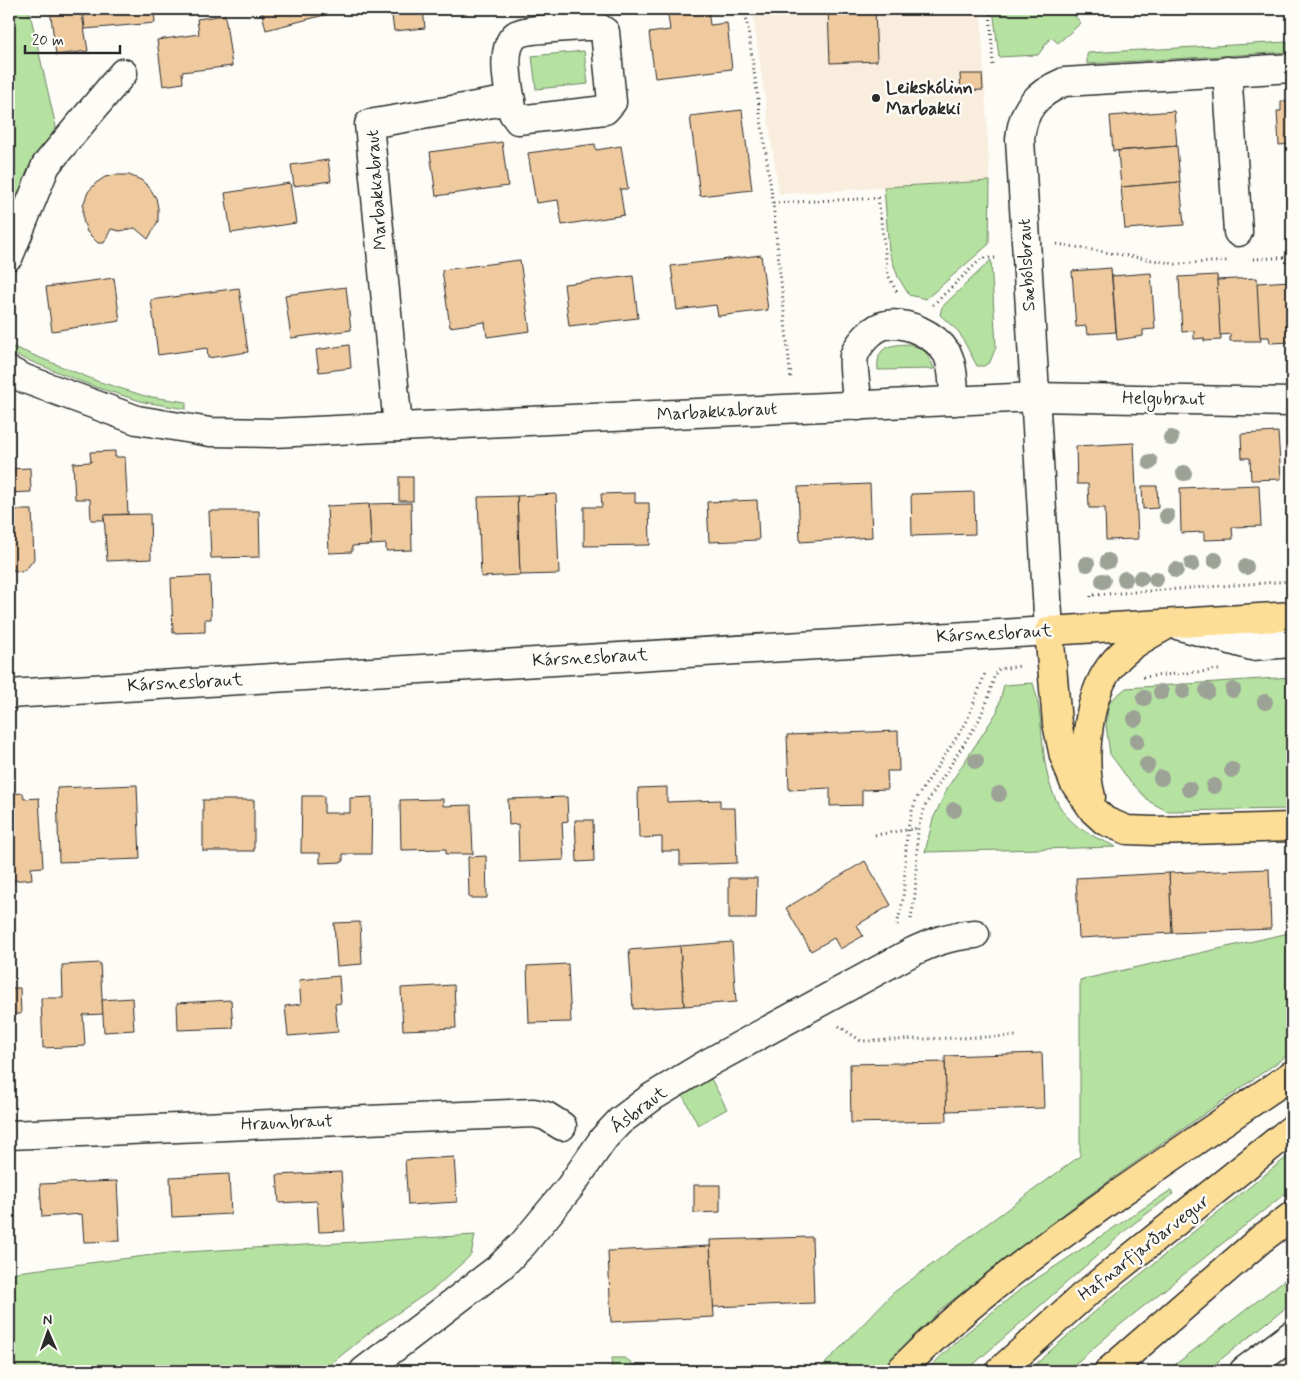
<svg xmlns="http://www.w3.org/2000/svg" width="1301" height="1380" font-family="Mynerve,sans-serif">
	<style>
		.built { fill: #f9eddd }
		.green { fill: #b5e2a0; stroke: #708666 }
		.building { fill: #efca9f; stroke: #2b2b2b }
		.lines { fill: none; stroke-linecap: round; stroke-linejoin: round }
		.minor-casing { stroke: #2b2b2b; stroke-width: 31 }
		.major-casing { stroke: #2b2b2b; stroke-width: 31 }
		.path { stroke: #2b2b2b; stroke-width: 3; stroke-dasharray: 1 4; stroke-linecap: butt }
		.minor { stroke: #fdfcf7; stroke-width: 28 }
		.major { stroke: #fdde96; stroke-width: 28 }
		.tree { fill: #9da297 }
		.poi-dot { fill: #2b2b2b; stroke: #fdfcf7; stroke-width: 2 }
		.labels { text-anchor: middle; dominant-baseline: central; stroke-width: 5; stroke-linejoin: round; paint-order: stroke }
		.poi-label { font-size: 18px; font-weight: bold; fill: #2b2b2b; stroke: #fdfcf7; text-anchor: start }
		.street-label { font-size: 18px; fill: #2b2b2b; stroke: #fdfcf7 }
	</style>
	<rect width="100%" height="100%" fill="#fdfcf7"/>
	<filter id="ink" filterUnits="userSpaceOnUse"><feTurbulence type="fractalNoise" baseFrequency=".02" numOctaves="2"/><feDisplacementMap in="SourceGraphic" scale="10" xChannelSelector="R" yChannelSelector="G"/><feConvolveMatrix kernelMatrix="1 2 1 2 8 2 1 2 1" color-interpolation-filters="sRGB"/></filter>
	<g filter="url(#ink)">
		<g class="built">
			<path d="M752,9h227l2,6 9,166 -211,13z"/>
			<path d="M1292,1344v27h-33z"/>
		</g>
		<g class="green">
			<path d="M18,9h11l27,118 -19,32 -28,71v-207z"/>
			<path d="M993,9h76l12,14 -23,20 -7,-6 -13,18 -39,2z"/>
			<path d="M1288,42l1,10 -202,12v-11z"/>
			<path d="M584,51l4,33 -52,5 -4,-33z"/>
			<path d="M990,181l-1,63 -63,55 -17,-4 -11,-18 -9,-26 -5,-64z"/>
			<path d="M991,260l5,87 -6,15 -6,4h-7l-18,-34 -19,-17 2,-8z"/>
			<path d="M910,344l15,7 10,18 -57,1c-2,-25 12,-25 32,-26z"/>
			<path d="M9,347l7,1 81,33 48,15 41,6v7l-42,-7 -49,-15 -85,-34z"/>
			<path d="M1292,677v132l-125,2 -17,-9 -21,-22 -19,-26 -4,-29 3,-23 17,-14z"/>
			<path d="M1033,683c16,48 0,108 45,144 11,8 26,14 38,20l-191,5 8,-33 15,-32 49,-75 7,-27z"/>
			<path d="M1289,841h3v211l-207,146 -144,111 -58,62h-65l75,-78 187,-137v-176l209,-47z"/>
			<path d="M710,1077l17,32 -29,16 -17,-33z"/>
			<path d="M1292,1153v35l-172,137 -53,46h-38l21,-20 56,-49z"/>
			<path d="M1171,1190l2,4 -41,31 -166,146h-40l34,-33 61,-49z"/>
			<path d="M475,1235l-4,20 -35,32 -62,42 -52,42h-313v-98l160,-20z"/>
			<path d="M1292,1274v29l-86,68h-39z"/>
			<path d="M612,1358h13l18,13h-30l-2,-2z"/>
		</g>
		<g class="building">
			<path d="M50,9h31l7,42 -32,4z"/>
			<path d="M83,9h71l1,14 -70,6z"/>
			<path d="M261,9h83v1l-78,20z"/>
			<path d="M391,9h32l2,19 -31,3z"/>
			<path d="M667,9h41l2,16 17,-2 5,46 -77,9 -6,-45 21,-3z"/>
			<path d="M828,9h47l2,52 -47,2z"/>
			<path d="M225,15l7,51 -50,6 1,11 -20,3 -6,-46 42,-6 -2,-15z"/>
			<path d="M960,74h22l1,16 -22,1z"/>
			<path d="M1281,101h11v43l-13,1 -2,-34h4z"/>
			<path d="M742,110l10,80 -52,6 -10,-80z"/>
			<path d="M1174,111l3,35 -64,5 -3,-35z"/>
			<path d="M502,142l6,44 -72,10 -6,-44z"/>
			<path d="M595,144l1,6 25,-4 7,43h-8l4,26 -62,10 -4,-25 -22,3 -8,-50z"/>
			<path d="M1177,146l3,36 -59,5 -3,-36z"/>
			<path d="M328,160l3,21 -37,5 -3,-21z"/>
			<path d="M115,175h14l12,5 8,7 7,11 2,10v13l-10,18 -13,-11 -15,3 -9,-2 -7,14h-6l-11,-11 -4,-12v-15l5,-13 8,-9 9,-6z"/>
			<path d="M1180,182l4,43 -59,4 -4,-42z"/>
			<path d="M290,183l6,40 -65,10 -6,-40z"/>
			<path d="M761,255l7,55 -50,6 -2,-11 -39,5 -6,-44z"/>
			<path d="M520,260l10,71 -43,6 -2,-15 -35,5 -8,-57z"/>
			<path d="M1111,268l5,64 -29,2 -1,-8 -10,1 -4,-56z"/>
			<path d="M1151,273l4,56 -12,1v6l-26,4 -5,-64z"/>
			<path d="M1217,275l4,65 -17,1v-3l-10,1v-8l-12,1 -3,-55z"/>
			<path d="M633,276l5,42 -69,8 -5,-42z"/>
			<path d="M114,278l6,43 -68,10 -6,-44z"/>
			<path d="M1257,278l4,63h-31v-7l-10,1 -3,-55z"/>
			<path d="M1291,281l1,61 -22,1 -1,-6h-9l-3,-54z"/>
			<path d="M346,287l5,43 -60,8 -6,-43z"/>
			<path d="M239,288l9,64 -40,6 -1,-10 -49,7 -7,-55z"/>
			<path d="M349,345l2,23 -32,4 -3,-22z"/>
			<path d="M1278,432l3,47 -30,1 -1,-22h-8l-1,-24z"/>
			<path d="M1134,443l4,96 -32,1 -1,-32h-16l-1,-24h-11l-1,-38z"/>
			<path d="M115,451v6h10l3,57 -24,1v5h-13l-1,-21h-15l-2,-36 18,-1 -1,-10z"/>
			<path d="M30,468l1,24 -22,1v-24z"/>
			<rect x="399" y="477" width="14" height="24"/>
			<path d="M870,484l2,53 -72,5 -2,-55z"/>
			<path d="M1259,485l2,41 -29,1 1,12 -29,1v-8l-23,1 -1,-45z"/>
			<path d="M1142,486h15l1,22 -15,1z"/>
			<path d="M974,492l1,42 -63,2 -1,-42z"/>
			<path d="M635,493v10h14l1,42 -66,1v-39h18l-1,-13z"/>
			<path d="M556,494l3,80 -39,1 -3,-79z"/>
			<path d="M517,496l3,79 -39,2 -3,-80z"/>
			<path d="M757,500l2,40 -50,2 -2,-40z"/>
			<path d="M411,503l1,47 -26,1v-7l-15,1 -2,-41z"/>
			<path d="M369,504l2,41 -19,1v6l-23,1 -2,-47z"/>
			<path d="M9,510h23l2,49 -6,8 -7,5 -12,-3z"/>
			<path d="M209,511h50l1,46 -49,1z"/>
			<path d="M150,514l1,45 -44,2 -3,-46z"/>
			<path d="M210,576l1,43h-6v13l-32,1 -2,-55z"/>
			<path d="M898,731l1,40h-12l1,18 -26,1v15l-32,1v-18l-41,2 -2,-55z"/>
			<path d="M137,785l3,74 -81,3 -2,-74z"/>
			<path d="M667,787v15l53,-2v8h15l2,55 -57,2v-14h-18v-14l-23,1 -1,-50z"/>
			<path d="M23,793l1,6 15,-1 4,69 -12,1 1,11 -21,2 -2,-39v-48z"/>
			<path d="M302,796h22v17h26v-15l22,-1 -1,57h-28v8l-23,1v-10h-19z"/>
			<path d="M567,797l1,24 -6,1 2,38 -45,2 -1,-38 -9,1 -1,-26z"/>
			<path d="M443,799v7l28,-1 2,49h-27v-5l-45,1 -1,-50z"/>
			<rect x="203" y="800" width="51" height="51"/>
			<path d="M575,820h18l1,41 -17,1z"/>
			<path d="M9,842l2,39h-2z"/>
			<path d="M486,856l1,42h-18l-1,-41z"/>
			<path d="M865,861l26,44 -34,20 6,11 -23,13 -6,-11 -23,13 -25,-43z"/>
			<path d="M1269,869l2,60 -99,4 -3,-60z"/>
			<path d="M1169,873l3,60 -93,5 -3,-60z"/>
			<path d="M729,878h28l-1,41h-27z"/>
			<path d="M360,922l2,42 -25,2 -3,-43z"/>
			<path d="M732,942l4,60 -52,4 -4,-60z"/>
			<path d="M680,946l4,60 -51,3 -4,-59z"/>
			<path d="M100,963l3,51 -20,1 2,31 -42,2 -2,-50h22l-1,-33z"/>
			<path d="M568,964l3,58 -42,1 -2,-57z"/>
			<path d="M339,976l2,27 -6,1 3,28 -50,4 -3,-30 16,-2 -2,-24z"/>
			<path d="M454,985l2,43 -53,2 -2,-42z"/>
			<path d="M9,988h11l1,26h-12z"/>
			<path d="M132,998l2,32 -30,2 -2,-32z"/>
			<path d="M231,1000l2,28 -55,2 -1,-27z"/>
			<path d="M1042,1053l2,55 -98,3 -1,-55z"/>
			<path d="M945,1062l2,59 -96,2 -1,-59z"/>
			<path d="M454,1157l3,45 -49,3 -3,-45z"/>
			<path d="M341,1172l4,59 -26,1 -2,-31 -38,2 -2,-28z"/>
			<path d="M229,1174l2,40 -59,3 -2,-40z"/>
			<path d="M117,1181l3,60 -36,1 -2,-28 -40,3 -2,-33z"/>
			<path d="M694,1185h26v27l-26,1z"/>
			<path d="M812,1237l2,66 -101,4 -3,-67z"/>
			<path d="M710,1246l4,71 -103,5 -3,-71z"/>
		</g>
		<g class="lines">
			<g class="minor-casing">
				<g id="minor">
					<path d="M584,26h12l9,6 7,70 -7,8 -87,10 -5,-7c-3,-19 -15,-64 3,-78 8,-6 56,-8 68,-9z"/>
					<path d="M1227,71l11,161"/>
					<path d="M9,256l37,-91 77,-92"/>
					<path d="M9,371l16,8 112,41 73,12 63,1 762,-36 257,5"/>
					<path d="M858,406c-1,-11 -6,-42 -4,-50 4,-12 19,-29 32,-31 21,-4 49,10 60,27 7,10 8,37 8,49"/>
					<path d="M398,427l-29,-303 142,-24"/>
					<path d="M1177,625l75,21 40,-3"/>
					<path d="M9,694l1040,-63 -29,-492c3,-31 16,-45 44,-57l228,-14"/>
					<path d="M9,1135l525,-22 12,3 16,10"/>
					<path d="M364,1371l136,-104 23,-23 47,-57 34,-49 16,-17 32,-24 58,-35 200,-109c23,-11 39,-17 65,-19"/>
					<path d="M1244,1371l48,-36"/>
				</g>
			</g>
			<g class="major-casing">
				<g id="major">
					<path d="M1292,616l-243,15 8,92 7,33 10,26 20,29 11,10 22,9 27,1 138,-4"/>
					<path d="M1091,797c-10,-38 -4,-106 24,-136 14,-16 32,-25 50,-35"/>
					<path d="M900,1371c65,-67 141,-122 217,-176 58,-40 116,-81 175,-120"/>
					<path d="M1000,1371l83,-75 209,-167"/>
					<path d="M1109,1371l152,-132 31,-23"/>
				</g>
			</g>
			<g class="path">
				<path d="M745,9l28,194 18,177"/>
				<path d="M990,9l3,57"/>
				<path d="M773,203l105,-5 10,77 10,19"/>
				<path d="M1057,244l119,20 51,-3"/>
				<path d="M1253,259l39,-2"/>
				<path d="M933,305l49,-47h16"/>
				<path d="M1091,597v-2l201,-14"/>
				<path d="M1143,677l76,-7"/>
				<path d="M875,835l43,-7"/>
				<path d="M911,919l4,-23 3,-68 8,-24 53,-84 9,-21 7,-25 4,-5 22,-3"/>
				<path d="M897,925c2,-9 5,-18 6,-27 4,-36 -1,-68 15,-102l48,-73 20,-52"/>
				<path d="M839,1026l22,15 156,-5"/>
			</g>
			<use href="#minor" class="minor"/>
			<use href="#major" class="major"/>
		</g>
		<g class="tree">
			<circle cx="1171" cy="438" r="8"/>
			<circle cx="1150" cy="462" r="8"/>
			<circle cx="1184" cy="473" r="8"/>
			<circle cx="1167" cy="516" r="8"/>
			<circle cx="1215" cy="560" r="8"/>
			<circle cx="1108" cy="561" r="8"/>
			<circle cx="1087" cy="564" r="8"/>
			<circle cx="1192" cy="564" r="8"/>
			<circle cx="1246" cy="567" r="8"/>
			<circle cx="1176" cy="570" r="8"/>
			<circle cx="1141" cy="578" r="8"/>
			<circle cx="1125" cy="579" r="8"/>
			<circle cx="1156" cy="579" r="8"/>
			<circle cx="1103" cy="581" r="8"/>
			<circle cx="1233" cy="690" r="8"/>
			<circle cx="1183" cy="691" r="8"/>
			<circle cx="1207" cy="691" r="8"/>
			<circle cx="1161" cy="692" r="8"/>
			<circle cx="1144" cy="698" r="8"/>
			<circle cx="1265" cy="702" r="8"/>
			<circle cx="1135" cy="719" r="8"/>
			<circle cx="1137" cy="741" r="8"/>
			<circle cx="976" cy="761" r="8"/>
			<circle cx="1147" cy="765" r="8"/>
			<circle cx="1232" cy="770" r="8"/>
			<circle cx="1161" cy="778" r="8"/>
			<circle cx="1214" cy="786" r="8"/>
			<circle cx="1189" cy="789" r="8"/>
			<circle cx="999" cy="794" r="8"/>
			<circle cx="954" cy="810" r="8"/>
		</g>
	</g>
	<circle class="poi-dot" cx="876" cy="98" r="5"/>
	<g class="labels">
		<g class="poi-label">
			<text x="886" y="88">Leikskólinn<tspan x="886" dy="21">Marbakki</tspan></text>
		</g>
		<g class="street-label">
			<text transform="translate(377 190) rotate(-94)">Marbakkabraut</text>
			<text transform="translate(1027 265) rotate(-93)">Sæbólsbraut</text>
			<text transform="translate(1164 399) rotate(1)">Helgubraut</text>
			<text transform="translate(717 412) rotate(-3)">Marbakkabraut</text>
			<text transform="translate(994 634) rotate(-3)">Kársnesbraut</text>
			<text transform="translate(590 658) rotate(-3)">Kársnesbraut</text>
			<text transform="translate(185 683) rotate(-3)">Kársnesbraut</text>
			<text transform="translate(639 1110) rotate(-37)">Ásbraut</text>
			<text transform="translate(287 1123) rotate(-2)">Hraunbraut</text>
			<text transform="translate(1144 1248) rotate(-38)">Hafnarfjarðarvegur</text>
		</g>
	</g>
	<rect width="1301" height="1380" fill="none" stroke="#fdfcf7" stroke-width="30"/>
	<rect x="15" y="15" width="1271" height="1350" fill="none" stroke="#2b2b2b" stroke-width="2" filter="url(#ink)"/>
	<g transform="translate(48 1332) rotate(358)" stroke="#fdfcf7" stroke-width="4" paint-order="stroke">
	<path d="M0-4L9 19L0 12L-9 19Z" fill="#2b2b2b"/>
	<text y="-8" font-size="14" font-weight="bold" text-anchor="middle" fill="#2b2b2b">N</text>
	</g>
	<path d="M25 45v8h95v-8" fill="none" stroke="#2b2b2b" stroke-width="2.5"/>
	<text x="32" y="45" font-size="15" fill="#2b2b2b" stroke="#fdfcf7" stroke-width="4" paint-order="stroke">20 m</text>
</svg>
